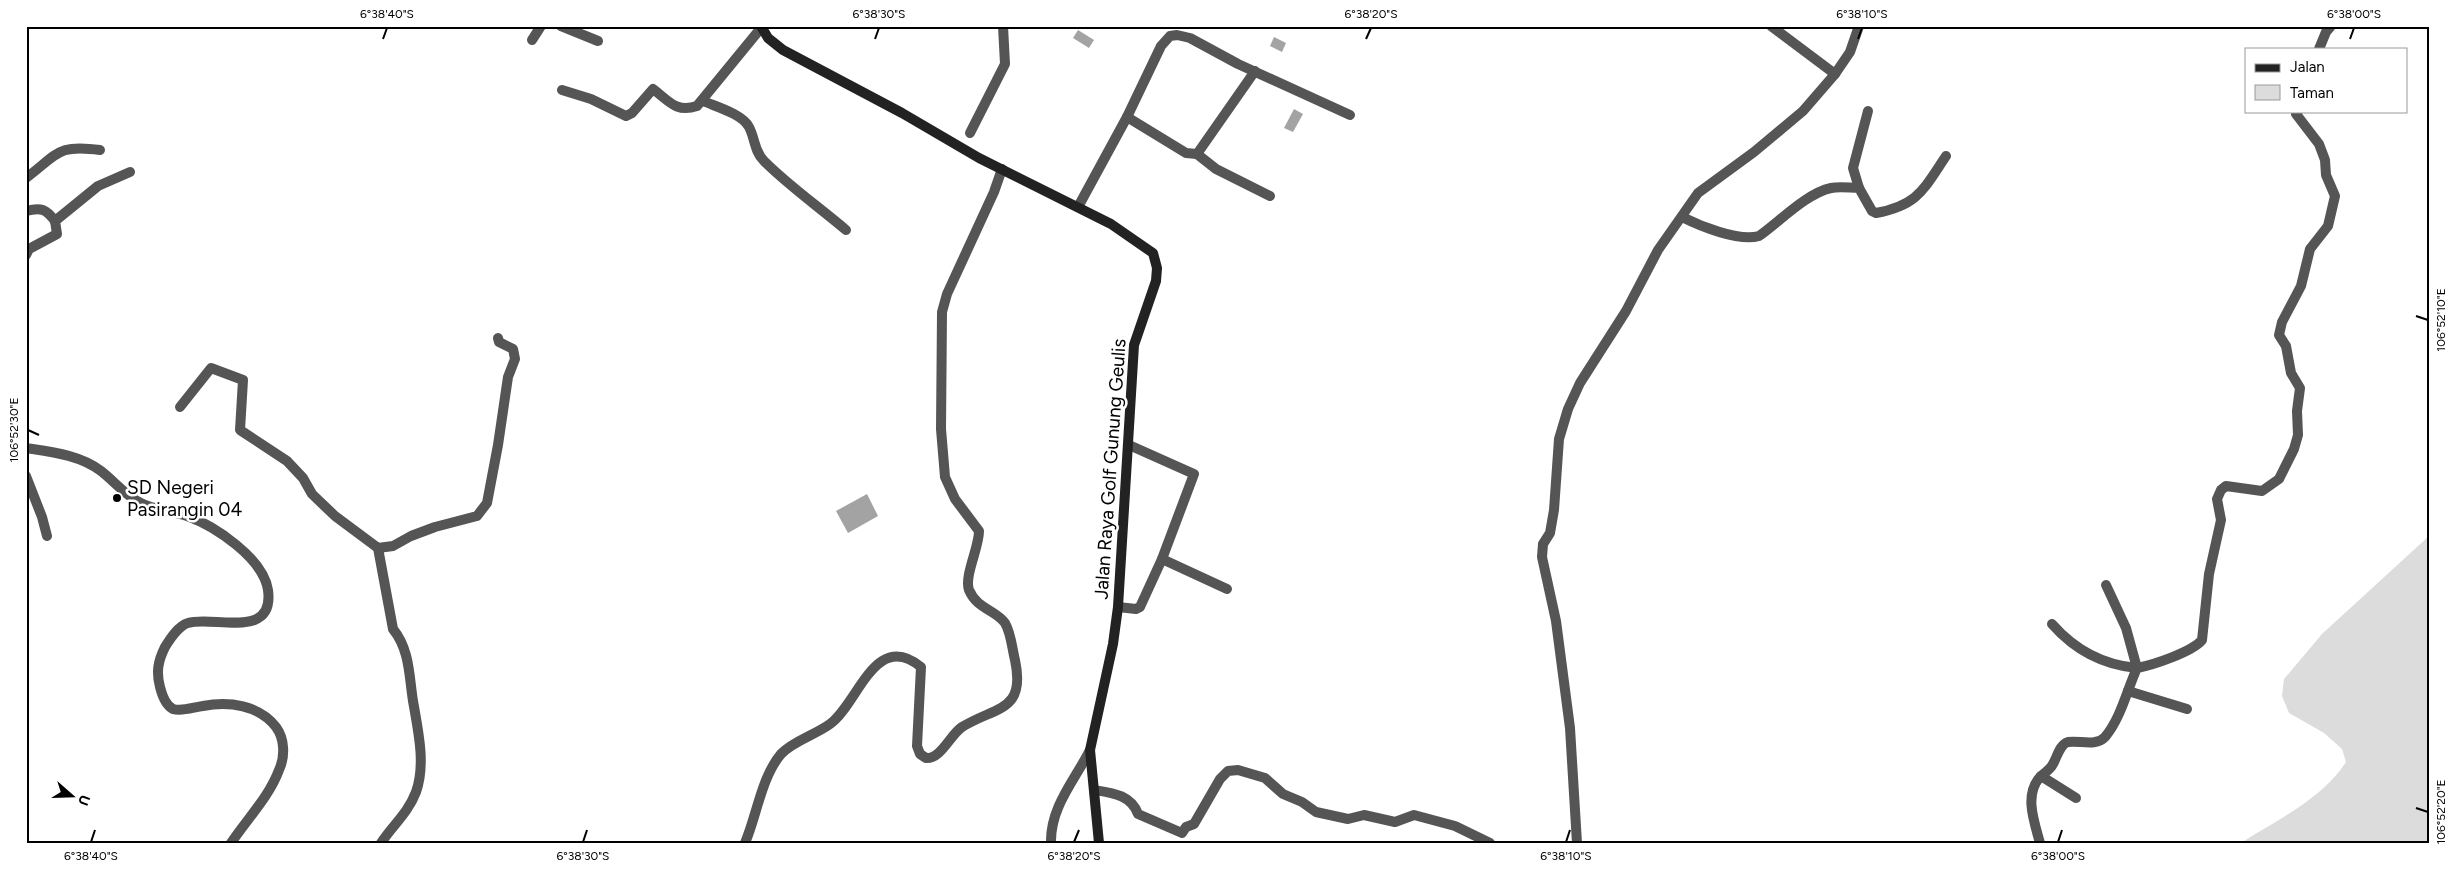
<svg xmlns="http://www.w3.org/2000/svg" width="2455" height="869" font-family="Figtree,sans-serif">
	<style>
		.green { fill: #dcdcdc }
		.water { fill: #a3a3a3 }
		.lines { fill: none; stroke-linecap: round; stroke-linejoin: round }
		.minor { stroke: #555; stroke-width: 10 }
		.tertiary { stroke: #555; stroke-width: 10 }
		.secondary { stroke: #222; stroke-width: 10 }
		.ticks { fill: none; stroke: #000; stroke-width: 2 }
		.poi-dot { fill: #000; stroke: #fff; stroke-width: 2 }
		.labels { text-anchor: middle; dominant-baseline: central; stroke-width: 5; stroke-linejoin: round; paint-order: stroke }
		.street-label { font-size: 19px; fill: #000; stroke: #fff }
		.poi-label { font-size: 19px; fill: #000; stroke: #fff; text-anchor: start }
		.neatline { fill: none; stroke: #000; stroke-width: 2 }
		.ticks-label { font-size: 12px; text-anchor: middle; fill: #000 }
	</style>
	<rect width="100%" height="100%" fill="#fff"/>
	<path class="green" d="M2429,536v307h-188c36,-23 81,-44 105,-81l-4,-13 -18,-16 -35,-20 -7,-17 2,-17 38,-45z"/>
	<g class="water">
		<path d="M1078,30l16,10 -5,8 -16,-10z"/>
		<path d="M1274,37l12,6 -4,9 -12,-6z"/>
		<path d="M1294,109l9,5 -10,18 -9,-4z"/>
		<path d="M867,494l11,22 -30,17 -12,-22z"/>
	</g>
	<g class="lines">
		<g class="minor">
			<path d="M561,26l37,15"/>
			<path d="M1771,26l64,48"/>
			<path d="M532,40l9,-14"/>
			<path d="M2319,49l7,-17 5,-6"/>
			<path d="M562,90l29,9 35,17 6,-3 21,-24c16,12 23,24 44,17l64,-78"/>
			<path d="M703,101c14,6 39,13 46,26 6,11 5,24 15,34 25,25 55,46 82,69"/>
			<path d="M1127,117l59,36 11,1 58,-83"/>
			<path d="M970,133l35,-69 -2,-38"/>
			<path d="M1197,154l19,15 54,27"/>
			<path d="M26,178c32,-24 31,-34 74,-28"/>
			<path d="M1859,188l-6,-20 15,-57"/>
			<path d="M1078,207l49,-90 34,-71 9,-10 7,-1 13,3 48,26 112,51"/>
			<path d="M26,211c15,-4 20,-2 29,10"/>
			<path d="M1682,217c18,9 57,25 77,19 20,-14 48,-43 72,-48 9,-2 19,0 28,0l13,23 4,2c42,-8 47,-23 70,-57"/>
			<path d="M26,255l3,-6 28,-15 -2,-13 43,-35 32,-14"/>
			<path d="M180,407l31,-39 32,12 -3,50 47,31 16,17 9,16 23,22 43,32 15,-2 18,-10 24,-9 42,-11 10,-13 11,-58 10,-68 7,-18 -2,-10 -14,-7 -1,-4"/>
			<path d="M26,448c26,4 54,7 75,23 13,10 24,24 38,31 14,8 32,9 48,14 28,10 76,42 81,74 7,51 -56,25 -80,33 -10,3 -18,16 -23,24 -7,14 -9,25 -5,40 2,8 5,18 13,22 9,3 21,-2 30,-3 26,-5 56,-1 73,21 9,12 9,30 3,43 -10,27 -32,49 -48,73"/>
			<path d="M26,476l16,41 5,19"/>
			<path d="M378,548l15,81c17,21 16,47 20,72 5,29 13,63 3,91 -8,21 -23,33 -35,51"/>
			<path d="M1162,559l65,30"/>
			<path d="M1118,607l18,2 4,-2 22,-48 32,-85 -65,-29"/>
			<path d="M2052,624c22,25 51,41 85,44l-11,-40 -20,-43"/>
			<path d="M2128,691l59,18"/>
			<path d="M2041,776l35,22"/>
			<path d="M1094,790c19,3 37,5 44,24l44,19 4,-6 8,-3 26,-45 8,-8 10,-1 27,8 18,16 19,8 14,10 32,7 16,-4 31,7 19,-7 41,11 35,17"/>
			<path d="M1051,843c-1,-36 24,-63 39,-93"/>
			<path d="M1577,843l-7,-115 -14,-107 -14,-64 1,-13 7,-11 4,-23 5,-71 9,-30 12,-26 46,-72 32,-61 40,-57 56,-41 49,-41 32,-37 15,-22 9,-26"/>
			<path d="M2040,843c-6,-22 -16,-48 0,-66 5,-5 10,-7 13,-13 4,-7 7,-20 15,-22 11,-2 28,5 37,-5 16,-19 22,-47 32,-69 16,-3 55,-16 65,-28l7,-66 12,-54 -4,-21 4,-9 5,-4 36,5 17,-12 15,-30 4,-14 -1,-24 3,-23 -9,-15 -5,-27 -7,-11 3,-13 19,-36 9,-37 18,-23 7,-30 -9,-21 -1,-15 -6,-16 -23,-30 2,-3"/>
		</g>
		<path class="tertiary" d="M745,843c12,-28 16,-65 36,-89 12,-13 34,-19 49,-30 28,-20 45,-95 91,-57l-4,79 3,8 6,4c15,1 24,-23 36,-31 34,-21 64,-15 53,-67 -3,-12 -4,-27 -10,-37 -9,-13 -28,-14 -36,-33 -5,-14 10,-42 10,-59l-24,-32 -10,-22 -4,-48 1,-117 5,-18 47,-102 8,-23"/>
		<path class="secondary" d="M761,26l7,12 15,12 119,63 77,45 132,66 42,29 4,15 -1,13 -22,64 -16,262 -5,37 -23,106 9,93"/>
	</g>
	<path class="ticks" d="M383,39l4,-11M875,39l4,-11M1366,39l5,-11M1858,39l4,-11M2350,39l4,-11M2416,316l12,4M28,430l11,5M2416,808l12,4M91,842l4,-12M583,842l4,-12M1074,842l5,-12M1566,842l4,-12M2058,842l4,-12"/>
	<circle class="poi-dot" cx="117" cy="498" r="5"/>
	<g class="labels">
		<g class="street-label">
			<text transform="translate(1110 469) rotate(-86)">Jalan Raya Golf Gunung Geulis</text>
		</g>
		<g class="poi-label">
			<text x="127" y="487">SD Negeri<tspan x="127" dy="22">Pasirangin 04</tspan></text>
		</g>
	</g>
	<rect width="2455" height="869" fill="none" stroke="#ffffff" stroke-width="55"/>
	<rect x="2245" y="48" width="162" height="65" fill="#ffffff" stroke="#999999"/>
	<rect x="2255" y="64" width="25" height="8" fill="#222222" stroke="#999999"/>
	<text x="2290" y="72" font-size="15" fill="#000000">Jalan</text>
	<rect x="2255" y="85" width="25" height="15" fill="#dcdcdc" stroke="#999999"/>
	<text x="2290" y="98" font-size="15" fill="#000000">Taman</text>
	<g transform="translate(72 796) rotate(110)" stroke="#ffffff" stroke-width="4" paint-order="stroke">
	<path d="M0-4L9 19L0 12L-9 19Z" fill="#000000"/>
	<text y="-8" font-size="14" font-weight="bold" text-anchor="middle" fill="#000000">U</text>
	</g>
	<rect x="28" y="28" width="2400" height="814" class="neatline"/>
	<g class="ticks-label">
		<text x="387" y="18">6°38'40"S</text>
		<text x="879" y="18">6°38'30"S</text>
		<text x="1371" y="18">6°38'20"S</text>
		<text x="1862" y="18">6°38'10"S</text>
		<text x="2354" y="18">6°38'00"S</text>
		<text transform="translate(2441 320) rotate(-90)" y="4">106°52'10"E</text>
		<text transform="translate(14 430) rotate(-90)" y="4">106°52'30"E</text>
		<text transform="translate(2441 812) rotate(-90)" y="4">106°52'20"E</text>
		<text x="91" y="860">6°38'40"S</text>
		<text x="583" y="860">6°38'30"S</text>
		<text x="1074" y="860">6°38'20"S</text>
		<text x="1566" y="860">6°38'10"S</text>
		<text x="2058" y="860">6°38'00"S</text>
	</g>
</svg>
